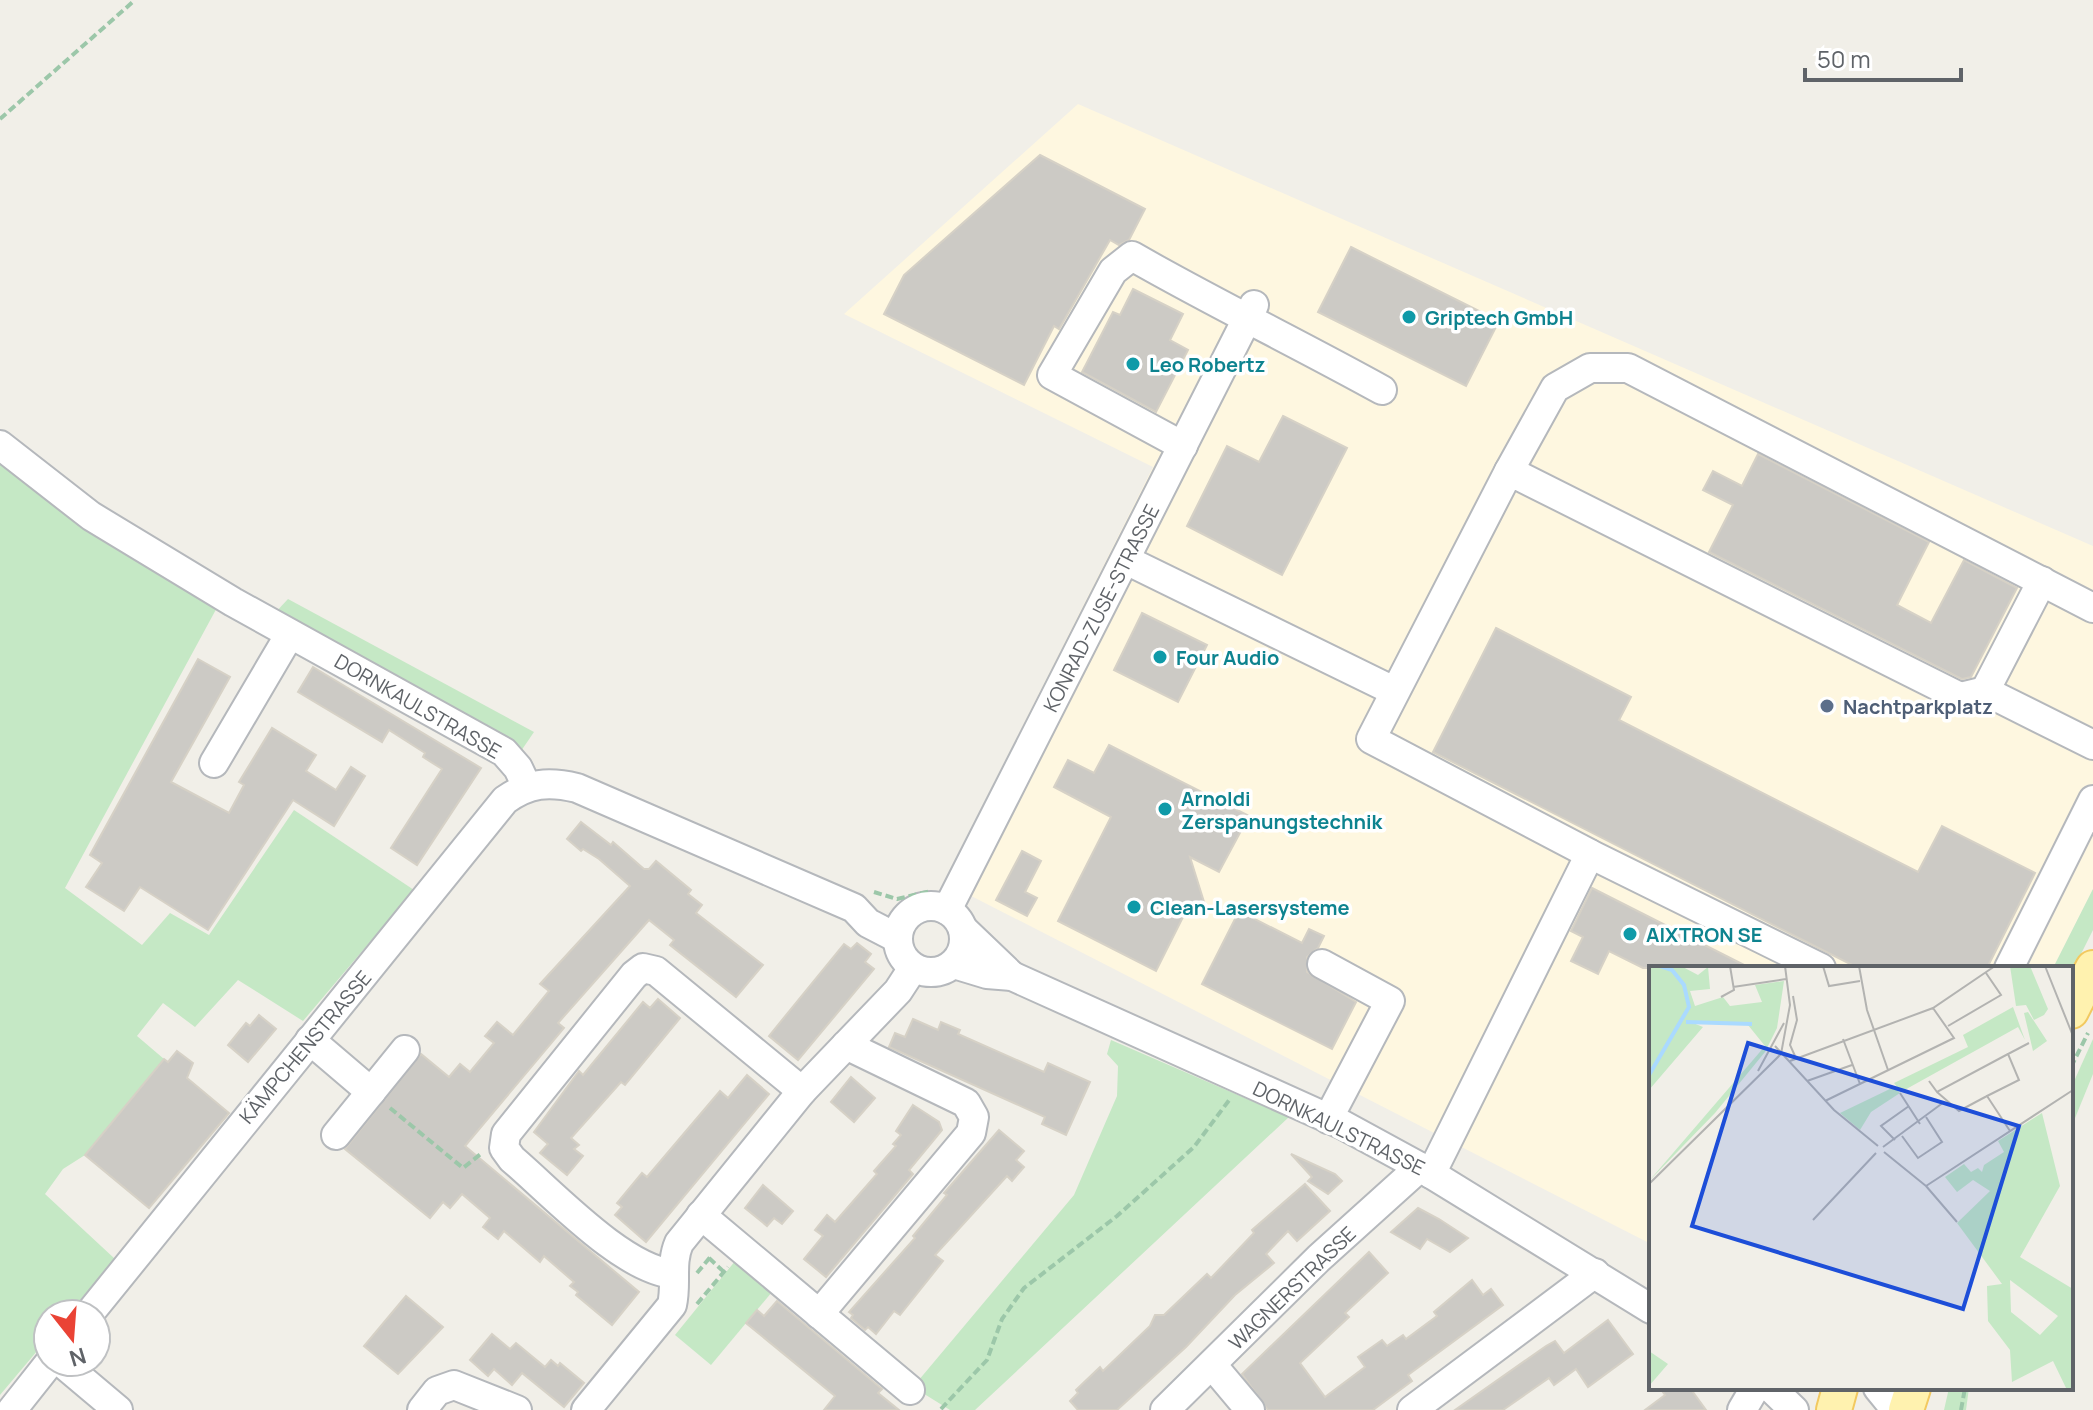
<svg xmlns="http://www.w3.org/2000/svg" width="2093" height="1410" font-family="Manrope,sans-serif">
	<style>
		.commercial { fill: #fef7e0 }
		.green { fill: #c5e8c5 }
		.building { fill: #cccac5; stroke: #d6d1c6; stroke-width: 2 }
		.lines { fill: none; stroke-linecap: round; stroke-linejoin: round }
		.minor-casing { stroke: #b5b8bc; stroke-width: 32 }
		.major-casing { stroke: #f2c960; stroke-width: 38 }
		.path { stroke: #9cc7a9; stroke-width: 4; stroke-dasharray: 8 4; stroke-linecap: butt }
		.minor { stroke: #fff; stroke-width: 28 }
		.major { stroke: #fff2af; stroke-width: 34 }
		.culture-dot { fill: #0f9aa8; stroke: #fff; stroke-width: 3 }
		.service-dot { fill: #5c6f8a; stroke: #fff; stroke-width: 3 }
		.labels { text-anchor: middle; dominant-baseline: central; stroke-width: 7; stroke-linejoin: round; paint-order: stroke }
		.culture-label { font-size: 20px; font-weight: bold; fill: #0d838f; stroke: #fff; text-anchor: start }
		.street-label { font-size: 20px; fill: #5f6368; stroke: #fff }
		.service-label { font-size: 20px; font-weight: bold; fill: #4e5e75; stroke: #fff; text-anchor: start }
		.inset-river { fill: none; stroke: #aadaff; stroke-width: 4 }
		.inset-road { fill: none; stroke: #b3b3b1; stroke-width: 2 }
		.view { fill: #1d4ed8; fill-opacity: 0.15; stroke: #1d4ed8; stroke-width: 4 }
		.inset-edge { fill: none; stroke: #5f6368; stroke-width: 4 }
	</style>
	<rect width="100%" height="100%" fill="#f1efe8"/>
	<path class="commercial" d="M1078,104l1015,442v343l-40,79h-402v276l-707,-362 209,-415 -309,-153z"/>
	<g class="green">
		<path d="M0,433l117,92 109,66 -161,297 77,57 28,-32 39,22 85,-125 120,80 -111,131 -65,-41 -43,47 -32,-24 -26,33 27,23 -79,96 -22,14 -18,25 70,65 -47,55h-20v24l-48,57z"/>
		<path d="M288,599l246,133 -15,22 -245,-140z"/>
		<path d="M2093,889v41l-22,44v-6h-18z"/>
		<path d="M2093,1039v35l-22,54v-40z"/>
		<path d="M1111,1040l178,77 -314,293h-25l-37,-23 161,-192 43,-99 1,-30 -11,-12z"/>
		<path d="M740,1255l37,31 -66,79 -36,-30z"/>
		<path d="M1949,1388h20l-3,22h-22z"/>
	</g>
	<g class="building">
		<path d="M1040,155l105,54 -16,31 -10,5 -9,-5 -51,89 -5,-3 -30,59 -140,-71 20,-39z"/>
		<path d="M1351,247l148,74 -33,65 -148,-74z"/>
		<path d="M1133,289l50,25 -13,26 18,10 -32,62 -74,-40 31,-60 7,3z"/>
		<path d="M1283,416l64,32 -65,127 -95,-49 40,-80 32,16z"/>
		<path d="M1758,454l171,88 -32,63 34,18 33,-63 53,28 -46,89 -9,2 -253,-127 24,-47 -30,-15 10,-19 29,15z"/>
		<path d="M1142,613l65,32 -29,57 -64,-32z"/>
		<path d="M1496,628l135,69 -12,23 299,152 24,-46 93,47 -48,95h-129l-425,-216z"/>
		<path d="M198,659l32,18 -59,105 58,31 15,-28 -5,-3 33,-54 44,27 -10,16 30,19 15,-23 14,9 -31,50 -41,-26 -85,130 -68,-43 -16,24 -38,-24 16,-24 -12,-8z"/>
		<path d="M313,667l168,101 -64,97 -26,-17 51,-79 -19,-12 2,-4 -36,-23 -7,12 -84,-50z"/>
		<path d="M1109,745l140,71 -30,56 -29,-15 14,45 -7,14 -11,-5 -30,60 -98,-50 53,-104 -57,-30 14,-27 26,13z"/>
		<path d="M581,822l30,23 2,-3 31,27h5l7,-8 35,29 -3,4 14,11 -6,8 67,52 -27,32 -66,-52 4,-5 -25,-20 -91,103 6,5 -99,118 174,146 -27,33 -36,-30 2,-3 -8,-6 4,-4 -30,-26 -4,6 -36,-31 -6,8 -15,-12 7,-9 -28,-24 -12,14 -7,-6 -13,16 -85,-69 76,-95 28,23 11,-13 10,8 24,-29 -9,-7 12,-14 16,13 36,-44 -9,-7 90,-98 -31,-27 -16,-10 -2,2 -14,-12z"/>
		<path d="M1022,851l19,10 -16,31 12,6 -10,18 -31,-16z"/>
		<path d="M1592,888l158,80h-107l-34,-17 -11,23 -27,-13 12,-24 -12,-6z"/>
		<path d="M1239,911l63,32 7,-14 15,7 -6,12 -11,9v15l49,30 -24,47 -130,-65z"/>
		<path d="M857,943l14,11 -6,8 9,7 -76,91 -29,-24 75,-92 7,5z"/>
		<path d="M658,999l22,19 -55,67 -4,-3 -50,56 8,7 -5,4 9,7 -16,19 -27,-22 8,-9 -14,-12 45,-61 4,4 60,-73 7,6z"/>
		<path d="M259,1015l17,14 -28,33 -20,-17 18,-22 4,3z"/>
		<path d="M913,1019l25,11 3,-8 19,8 -2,4 86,38 4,-9 42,19 -24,53 -24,-11 3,-7 -156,-70 6,-14 10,4z"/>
		<path d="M177,1051l16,12 -6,15 42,35 -80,95 -64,-53 79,-96 4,3z"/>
		<path d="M747,1075l22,19 -123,148 -31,-27 7,-8 -5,-4 25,-30 5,4 73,-86 8,7z"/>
		<path d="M851,1077l24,21 -21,24 -23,-20z"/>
		<path d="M913,1105l26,17 3,8 -33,40 4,4 -87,103 -22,-18 19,-23 -8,-6 12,-15 8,7 42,-48 -3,-3 22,-25 -3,-2 8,-9 -5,-4z"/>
		<path d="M999,1130l25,21 -8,9 8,7 -12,14 -5,-5 -72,79 8,6 -43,54 -6,-4 -18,23 -8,-7 -3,3 -14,-12 2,-3 -4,-3 66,-74 -2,-2 34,-41 -3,-2z"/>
		<path d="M1291,1154l44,20 7,7 -14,13 -20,-13 4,-4z"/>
		<path d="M1305,1184l25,27 -33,30 -9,-10 -22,23 8,9 -39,32 -49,52 -69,63h-39l-8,-9 8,-8 -2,-3 24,-23 3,4 47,-45 5,-11h9l43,-41 4,4 43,-45 -2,-3z"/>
		<path d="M763,1185l30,26 -11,13 -8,-6 -7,8 -22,-18z"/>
		<path d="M1418,1208l21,11 29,19 -18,14 -23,-13 -7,10 -29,-17z"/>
		<path d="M1369,1252l19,21 -43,40 4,4 -49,46 25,34 40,-30 -7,-10 24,-17 5,6 16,-11 3,4 31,-23 -3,-4 38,-32 11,15 8,-6 12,16 -95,70 4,6 -39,29h-105l-26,-36z"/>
		<path d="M406,1296l37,31 -45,47 -34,-28z"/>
		<path d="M777,1301l105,88 -4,4 21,17h-75l11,-14 -89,-73 11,-13 7,6z"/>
		<path d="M1608,1320l25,34 -45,33 -12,-18 -22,16 -5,-7 -46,32h-48l91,-64 9,-5 9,12z"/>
		<path d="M492,1334l18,15 6,-6 29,24 6,-7 7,6 2,-3 24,20 -20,24 -42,-34 -10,12 -18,-16 -6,7 -18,-16z"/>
		<path d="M1660,1388h30l16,22h-61l20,-15z"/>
	</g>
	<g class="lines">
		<g class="minor-casing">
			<g id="minor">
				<path d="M0,445l91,71 142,86 271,150 14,16 9,19"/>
				<path d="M1183,446l-131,-71 61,-104 19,-15c82,47 167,88 250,134"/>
				<path d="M1509,471l46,-83 35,-20h38l465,240"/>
				<path d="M1126,560l268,131"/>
				<path d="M1985,691l57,-110"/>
				<path d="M214,763l76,-129"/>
				<circle cx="931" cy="939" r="33"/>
				<path d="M947,910l307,-605"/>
				<path d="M963,929l49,47"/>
				<path d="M954,964l33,10 25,2 331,149 77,42 231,142"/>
				<path d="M1322,964l68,37 -62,118"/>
				<path d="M1821,968l-231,-114 -219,-115 138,-268 451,226 25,-6 108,54"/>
				<path d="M2009,968l84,-168"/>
				<path d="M310,1040l61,52"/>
				<path d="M336,1135l69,-85"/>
				<path d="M1431,1174l159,-320"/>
				<path d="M701,1215l209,175"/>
				<path d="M674,1274c-51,-4 -122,-81 -162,-115l-8,-11 2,-14 128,-159 9,-7 13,3 146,120"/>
				<path d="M89,1314l416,-514c24,-17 43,-19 72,-12l277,120 14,15 29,15"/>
				<path d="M819,1314l152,-181 3,-16 -8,-14 -120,-58"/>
				<path d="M61,1362l57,48"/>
				<path d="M1213,1366l37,44"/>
				<path d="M1771,1388l23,22"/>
				<path d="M1878,1388l18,22"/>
				<path d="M12,1410l38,-48"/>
				<path d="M422,1410l15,-19 17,-6 63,25"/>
				<path d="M586,1410l86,-105c5,-22 -2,-41 7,-62l123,-152 96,-100 15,-23"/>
				<path d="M1165,1410l154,-152 101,-91"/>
				<path d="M1412,1410l183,-137"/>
				<path d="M1742,1410l13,-22"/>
			</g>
		</g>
		<g class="major-casing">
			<g id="major">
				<path d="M2071,1011l22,-43"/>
				<path d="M1834,1410l6,-22"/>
				<path d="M1906,1410l7,-22"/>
			</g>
		</g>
		<g class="path">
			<path d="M0,119l135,-119"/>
			<path d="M874,892l23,7 34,-8"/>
			<path d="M2071,1067l17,-34"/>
			<path d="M390,1108l73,60 19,-15"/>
			<path d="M709,1258l15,14"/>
			<path d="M697,1273l15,-18"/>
			<path d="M697,1304l31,-37"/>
			<path d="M941,1409l46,-49 15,-41 22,-31 93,-72 77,-69 36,-48"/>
			<path d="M1961,1410l4,-22"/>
		</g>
		<use href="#minor" class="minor"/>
		<use href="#major" class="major"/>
	</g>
	<g class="culture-dot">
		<circle cx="1409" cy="317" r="8"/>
		<circle cx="1133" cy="364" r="8"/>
		<circle cx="1160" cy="657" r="8"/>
		<circle cx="1165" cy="809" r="8"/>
		<circle cx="1134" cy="907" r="8"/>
		<circle cx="1630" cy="934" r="8"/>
	</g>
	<circle class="service-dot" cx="1827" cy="706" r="8"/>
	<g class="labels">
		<g class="culture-label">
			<text x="1425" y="317">Griptech GmbH</text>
			<text x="1149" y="364">Leo Robertz</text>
			<text x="1176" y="657">Four Audio</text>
			<text x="1181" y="798">Arnoldi<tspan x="1181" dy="23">Zerspanungstechnik</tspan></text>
			<text x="1150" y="907">Clean-Lasersysteme</text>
			<text x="1646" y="934">AIXTRON SE</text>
		</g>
		<g class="street-label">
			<text transform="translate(1101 608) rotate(-63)">KONRAD-ZUSE-STRASSE</text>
			<text transform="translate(418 706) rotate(30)">DORNKAULSTRASSE</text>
			<text transform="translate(305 1047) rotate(-50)">KÄMPCHENSTRASSE</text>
			<text transform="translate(1339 1128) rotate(26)">DORNKAULSTRASSE</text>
			<text transform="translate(1292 1288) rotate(-44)">WAGNERSTRASSE</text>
		</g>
		<g class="service-label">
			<text x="1843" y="706">Nachtparkplatz</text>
		</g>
	</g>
	<g transform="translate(1649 966)">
		<rect width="424" height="424" fill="#f1efe8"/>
		<path d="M0,0h32l17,9 10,-8 2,22 -20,2 5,15 28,-9 7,9 32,-4 -7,-17 29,-4 -7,47 -12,24 -50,61 -66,68 116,-135 -17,-21 -55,-2 10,4 -54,63zM361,0h20l18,43 -4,6 -10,5 -8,-15 -10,1zM364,41l12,33 -7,-13 -117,65 -7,-9 74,-36 -5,-12zM379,46l19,29 -14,10 -9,-38zM245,121l6,6 -29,19 -11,18 -20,-17zM393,147l18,73 -40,71 53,32v101h-6l-14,-29 -41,21 -2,-32 -22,-29 -1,-35 15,-2 -45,-61 33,-32 -17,-11 -16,12 -12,-15 19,-13 7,8 7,-4 4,4 2,-7 20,-13 -6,-11zM361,314l48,36 -18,19 -29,-23zM0,385l19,13 -19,22z" fill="#c5e8c5" fill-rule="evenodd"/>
		<path class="inset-river" d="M37,56l66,2M0,109l40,-68 -5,-22 -12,-15 -12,-4"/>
		<path class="inset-road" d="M174,0l6,20 31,-5M210,0l8,44 21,60M396,0l28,70M84,21l53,-8M144,30l4,24 -7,25 5,11M72,31l13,-7 -4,-24M299,60l53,-31 -15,-22M194,73l17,45M126,80l59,64 44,36M141,95l143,-53 62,-42M109,105l26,-48M158,115l45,-16M280,115l8,11 71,-38M288,126l22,19 28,-15M251,127l20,31M176,135l129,-63 -21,-30M361,165l-23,-35 32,-16 -11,-26 21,-11M253,170l16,22 24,-16 -16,-25M246,174l-14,-14 28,-20M234,181l61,-45M235,186l42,34M0,218l132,-130 9,-49 -5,-39M277,220l147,-96M277,220l31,36M164,254l63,-67"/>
		<path class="view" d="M99,77l271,83 -56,183 -271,-83z"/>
		<rect width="424" height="424" class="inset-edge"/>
	</g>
	<g transform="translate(72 1338) rotate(163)"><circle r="38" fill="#ffffff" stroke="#bfc1c3" stroke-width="2"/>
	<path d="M0-6L14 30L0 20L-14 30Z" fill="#ea4335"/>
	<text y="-12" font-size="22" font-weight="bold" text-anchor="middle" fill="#5f6368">N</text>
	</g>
	<path d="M1805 68v12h156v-12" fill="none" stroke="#5f6368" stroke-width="4"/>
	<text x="1817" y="68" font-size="24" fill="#5f6368" stroke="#ffffff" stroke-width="6" paint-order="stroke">50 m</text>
</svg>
